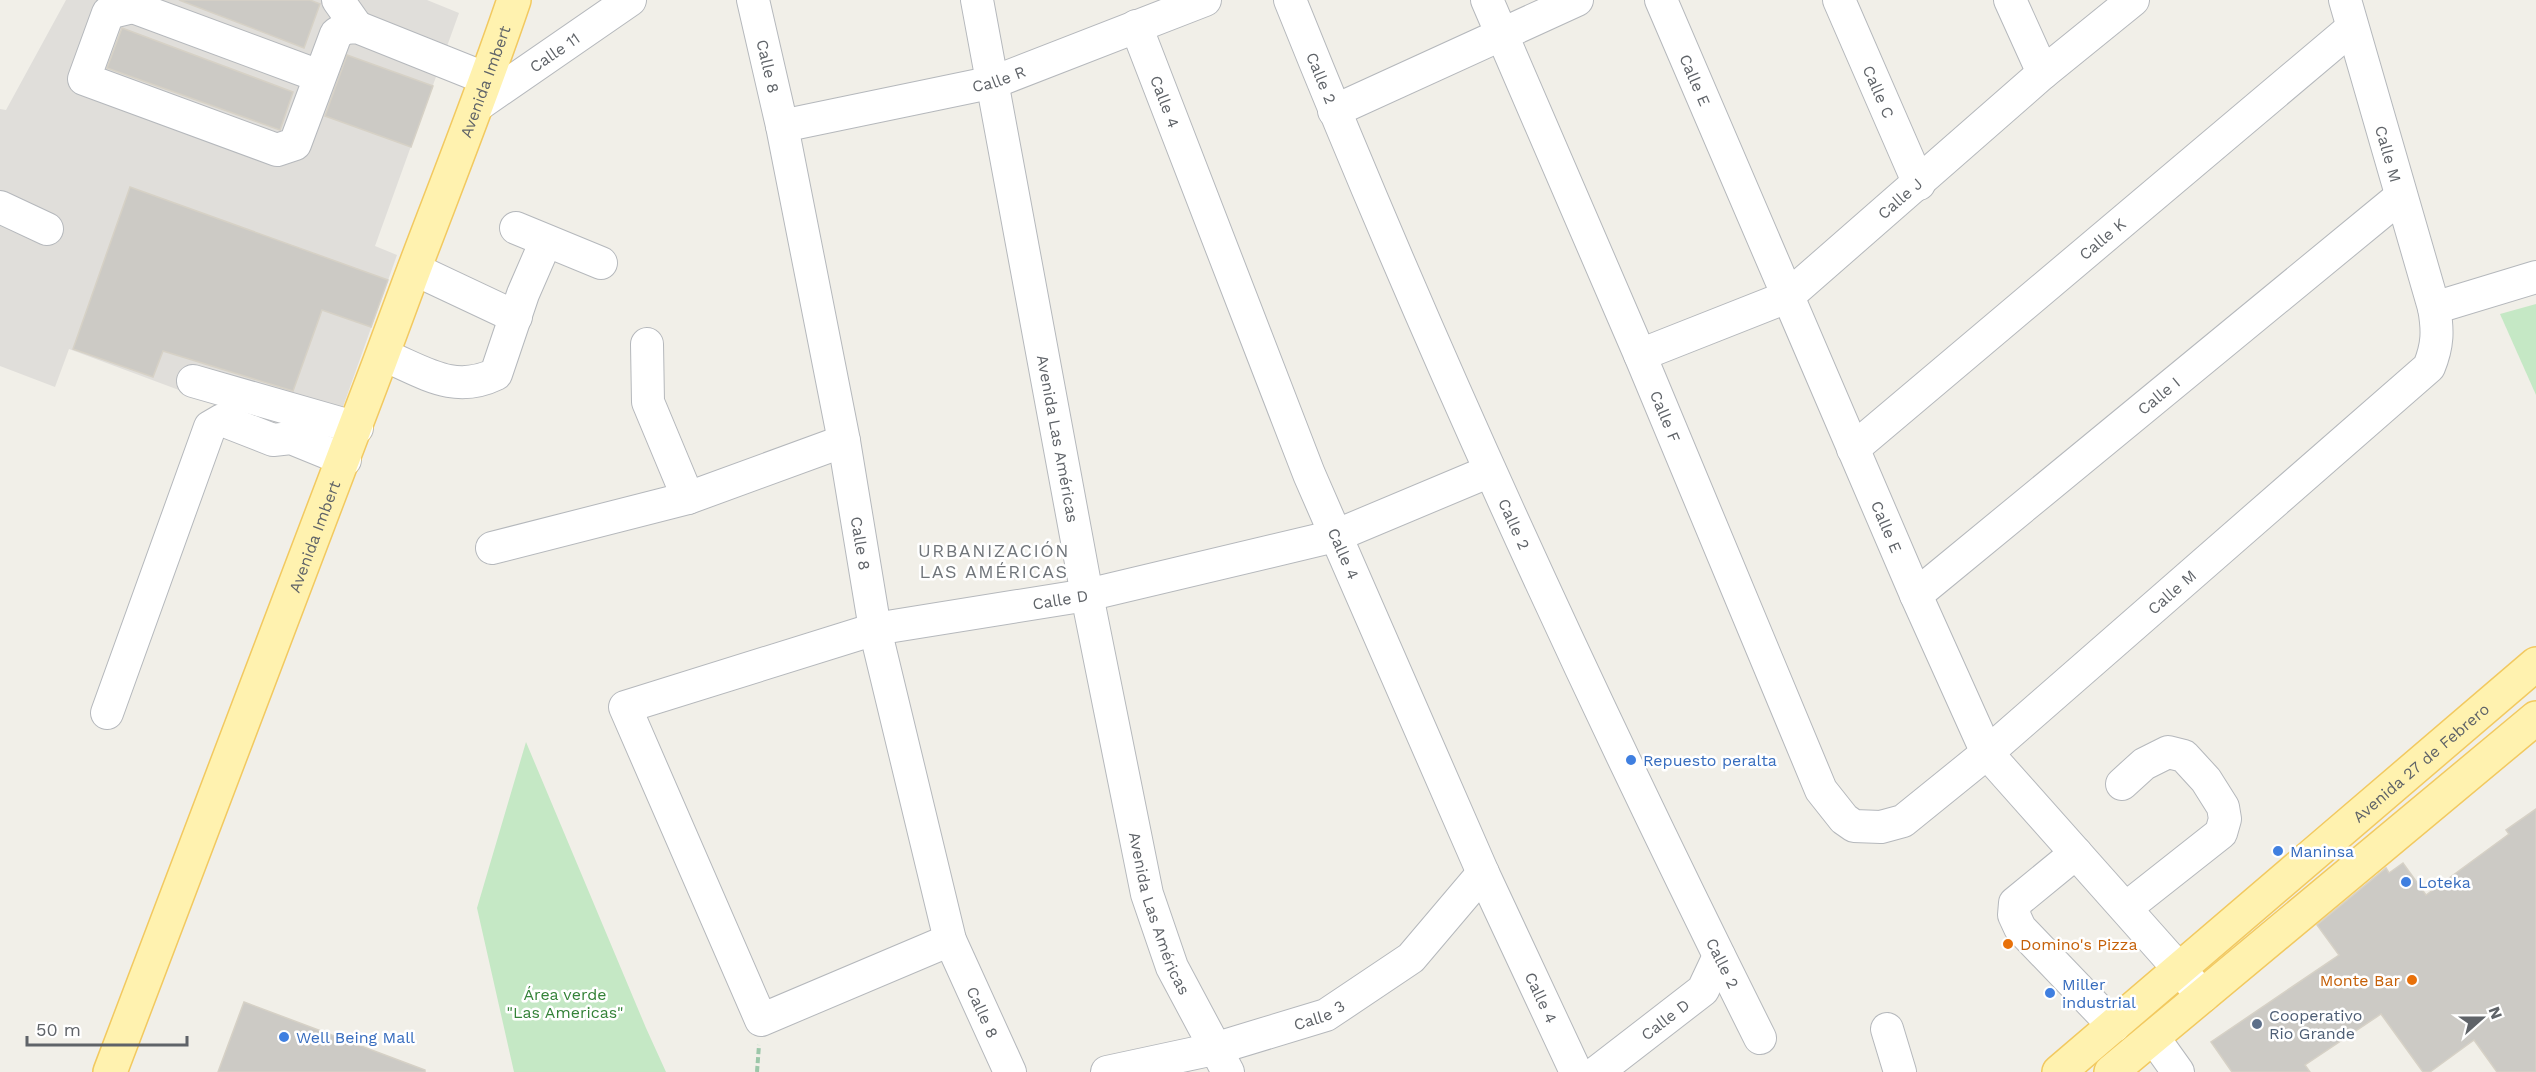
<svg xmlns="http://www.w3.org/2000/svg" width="2536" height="1072" font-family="'Work Sans',sans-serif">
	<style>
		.industrial { fill: #e0deda }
		.green { fill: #c5e8c5 }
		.building { fill: #cccac5; stroke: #d6d1c6; stroke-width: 1.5 }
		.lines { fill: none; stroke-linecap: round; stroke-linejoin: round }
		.minor-casing { stroke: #b5b8bc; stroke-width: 34 }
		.major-casing { stroke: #f2c960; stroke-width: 36 }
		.path { stroke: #9cc7a9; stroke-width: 4; stroke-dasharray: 6 3; stroke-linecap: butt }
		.minor { stroke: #fff; stroke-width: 32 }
		.major { stroke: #fff2af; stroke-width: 33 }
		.shop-dot { fill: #3f7fe0; stroke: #fff; stroke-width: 2 }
		.food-dot { fill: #e8710a; stroke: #fff; stroke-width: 2 }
		.service-dot { fill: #5c6f8a; stroke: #fff; stroke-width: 2 }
		.labels { text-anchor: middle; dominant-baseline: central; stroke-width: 5; stroke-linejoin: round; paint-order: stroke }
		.street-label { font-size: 16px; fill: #5f6368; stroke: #fff }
		.shop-label { font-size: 16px; fill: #366cbe; stroke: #fff; text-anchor: start }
		.food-label { font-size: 16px; fill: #c56008; stroke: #fff; text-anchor: start }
		.park-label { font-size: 16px; fill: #348238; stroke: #fff }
		.service-label { font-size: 16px; fill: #4e5e75; stroke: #fff; text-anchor: start }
		.neighbourhood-label { font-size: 18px; letter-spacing: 1.5px; fill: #70757a; stroke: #fff }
	</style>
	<rect width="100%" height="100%" fill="#f1efe8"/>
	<path class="industrial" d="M66,0h361l32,13 -84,233 22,9 -68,191 -260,-97 -14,38 -55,-21v-257l6,1z"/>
	<g class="green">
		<path d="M2536,304v91l-36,-81z"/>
		<path d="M526,742l120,286 20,44h-152l-37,-164z"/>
	</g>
	<g class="building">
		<path d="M179,0h131l10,4 -16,44z"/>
		<path d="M122,28l171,64 -13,38 -173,-62z"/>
		<path d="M347,55l86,31 -22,61 -86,-31z"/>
		<path d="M130,187l258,93 -17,47 -49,-17 -29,81 -130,-40 -10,26 -80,-28z"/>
		<path d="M2536,809v263h-39l-23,-32 -44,32h-7l-42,-58 -76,51 5,7h-78l-21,-30 128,-87 -22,-30 69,-57 3,5 14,-10 23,32 83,-61 -3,-4z"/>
		<path d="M244,1002l181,68v2h-207z"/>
	</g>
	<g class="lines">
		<g class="minor-casing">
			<g id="minor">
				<path d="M136,0l-3,7 186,69"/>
				<path d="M338,0l19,27"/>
				<path id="s1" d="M753,0l29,126 62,315 31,188 75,311 60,132"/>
				<path id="s2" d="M977,0l110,595 60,299 25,73 56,105"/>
				<path id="s3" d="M1290,0c141,352 300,698 470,1038"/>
				<path id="s4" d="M1487,0l153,355 181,435 23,29 10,7 27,1 22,-6 84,-68 442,-386c9,-22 9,-37 5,-59l-89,-308"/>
				<path id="s5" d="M1661,0l255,595 71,158 216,243"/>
				<path id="s6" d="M1839,0l80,184"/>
				<path d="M2010,0l33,73"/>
				<path d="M133,7l-25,6 -24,66 193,71 18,-6 41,-110 9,-6 12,-1 130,52"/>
				<path id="s7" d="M1136,26l173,448 174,399 93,199"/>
				<path id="s8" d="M478,105l152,-105"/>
				<path d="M1334,111l243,-111"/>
				<path id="s9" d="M782,126l212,-44 211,-82"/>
				<path d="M0,207l47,22"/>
				<path d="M516,228l85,35"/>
				<path d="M414,269l102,48"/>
				<path d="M2434,308l102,-31"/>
				<path d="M647,344l1,58 40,96"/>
				<path d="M383,355c40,16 70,40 113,19l27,-80 23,-53"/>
				<path id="s10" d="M1640,355l147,-58 256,-224 90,-73"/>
				<path d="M193,381l164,47"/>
				<path id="s11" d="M1853,449l499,-421"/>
				<path d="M492,548l196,-50 156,-57"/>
				<path id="s12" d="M1916,595l484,-398"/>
				<path d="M107,713l103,-286 12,-7 51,20 18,-2 54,22"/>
				<path d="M2122,784l22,-20 24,-12 16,4 22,24 17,27 2,12 -4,14 -95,75"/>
				<path d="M2076,853l-61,50 -1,12 6,13 94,98"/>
				<path id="s13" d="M950,940l-189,80 -136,-313 250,-78 212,-34 248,-59 155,-65"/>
				<path d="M1887,1029l13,43"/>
				<path d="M2153,1037l25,35"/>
				<path id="s14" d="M1107,1072l107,-23 112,-34 85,-57 72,-85"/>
				<path id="s15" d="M1597,1072l106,-82 16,-34"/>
			</g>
		</g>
		<g class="major-casing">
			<g id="major">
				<path id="s16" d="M110,1072c101,-263 202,-527 300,-792 35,-93 72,-185 104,-280"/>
				<path id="s17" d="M2059,1072l477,-408"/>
				<path d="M2111,1072l425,-354"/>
			</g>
		</g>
		<path class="path" d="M757,1072l2,-27"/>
		<use href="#minor" class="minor"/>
		<use href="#major" class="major"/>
	</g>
	<g class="shop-dot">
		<circle cx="1631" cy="760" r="6"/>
		<circle cx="2278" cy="851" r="6"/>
		<circle cx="2406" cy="882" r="6"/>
		<circle cx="2050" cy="993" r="6"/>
		<circle cx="284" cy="1037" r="6"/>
	</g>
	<g class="food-dot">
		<circle cx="2008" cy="944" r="6"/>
		<circle cx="2412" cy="980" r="6"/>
	</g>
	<circle class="service-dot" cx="2257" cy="1024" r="6"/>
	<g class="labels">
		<g class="street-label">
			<text stroke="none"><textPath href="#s8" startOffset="93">Calle 11</textPath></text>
			<text stroke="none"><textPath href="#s1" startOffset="68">Calle 8</textPath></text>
			<text stroke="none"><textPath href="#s9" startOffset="222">Calle R</textPath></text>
			<text stroke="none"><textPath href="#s3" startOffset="84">Calle 2</textPath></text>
			<text stroke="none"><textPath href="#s5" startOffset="87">Calle E</textPath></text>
			<text stroke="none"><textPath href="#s16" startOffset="1059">Avenida Imbert</textPath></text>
			<text stroke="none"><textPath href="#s6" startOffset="100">Calle C</textPath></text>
			<text stroke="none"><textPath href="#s7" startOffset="81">Calle 4</textPath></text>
			<text transform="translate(2388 154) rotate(74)">Calle M</text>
			<text stroke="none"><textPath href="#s10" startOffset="308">Calle J</textPath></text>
			<text stroke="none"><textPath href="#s11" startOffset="326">Calle K</textPath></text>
			<text stroke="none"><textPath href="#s12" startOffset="314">Calle I</textPath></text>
			<text stroke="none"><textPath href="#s4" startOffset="453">Calle F</textPath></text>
			<text stroke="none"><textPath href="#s2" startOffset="446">Avenida Las Américas</textPath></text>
			<text stroke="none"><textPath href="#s3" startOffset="570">Calle 2</textPath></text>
			<text stroke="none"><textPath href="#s5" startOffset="573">Calle E</textPath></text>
			<text stroke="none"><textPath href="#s16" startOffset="573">Avenida Imbert</textPath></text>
			<text stroke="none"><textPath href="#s1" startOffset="554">Calle 8</textPath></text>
			<text stroke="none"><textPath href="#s7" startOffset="567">Calle 4</textPath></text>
			<text stroke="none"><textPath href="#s4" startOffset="1310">Calle M</textPath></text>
			<text stroke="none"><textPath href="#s13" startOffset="996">Calle D</textPath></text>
			<text stroke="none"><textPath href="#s17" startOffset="476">Avenida 27 de Febrero</textPath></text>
			<text stroke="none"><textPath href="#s2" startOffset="932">Avenida Las Américas</textPath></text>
			<text stroke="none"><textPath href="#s3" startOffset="1056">Calle 2</textPath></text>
			<text stroke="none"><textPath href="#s7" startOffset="1053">Calle 4</textPath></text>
			<text stroke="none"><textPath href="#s1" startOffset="1040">Calle 8</textPath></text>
			<text stroke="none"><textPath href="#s14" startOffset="220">Calle 3</textPath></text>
			<text stroke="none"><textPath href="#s15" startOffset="86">Calle D</textPath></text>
		</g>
		<g class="shop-label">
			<text x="1643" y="760">Repuesto peralta</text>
			<text x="2290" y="851">Maninsa</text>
			<text x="2418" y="882">Loteka</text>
			<text x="2062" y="984">Miller<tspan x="2062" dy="18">industrial</tspan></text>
			<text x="296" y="1037">Well Being Mall</text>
		</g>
		<g class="food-label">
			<text x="2020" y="944">Domino's Pizza</text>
			<text x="2400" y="980" text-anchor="end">Monte Bar</text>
		</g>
		<g class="park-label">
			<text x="565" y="994">Área verde<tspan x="565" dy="18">"Las Americas"</tspan></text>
		</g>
		<g class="service-label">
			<text x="2269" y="1015">Cooperativo<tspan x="2269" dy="18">Rio Grande</tspan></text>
		</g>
		<g class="neighbourhood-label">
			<text x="994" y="550">URBANIZACIÓN<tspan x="994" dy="21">LAS AMÉRICAS</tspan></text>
		</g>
	</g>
	<g transform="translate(2482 1018) rotate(69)" stroke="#ffffff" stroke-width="4.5" paint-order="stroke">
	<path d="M0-4.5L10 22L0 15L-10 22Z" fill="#5f6368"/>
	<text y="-9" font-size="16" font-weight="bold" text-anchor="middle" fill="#5f6368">N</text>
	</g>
	<path d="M27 1036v9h160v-9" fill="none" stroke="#5f6368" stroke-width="3"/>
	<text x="36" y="1036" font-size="18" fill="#5f6368" stroke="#ffffff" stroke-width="4.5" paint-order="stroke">50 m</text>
</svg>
